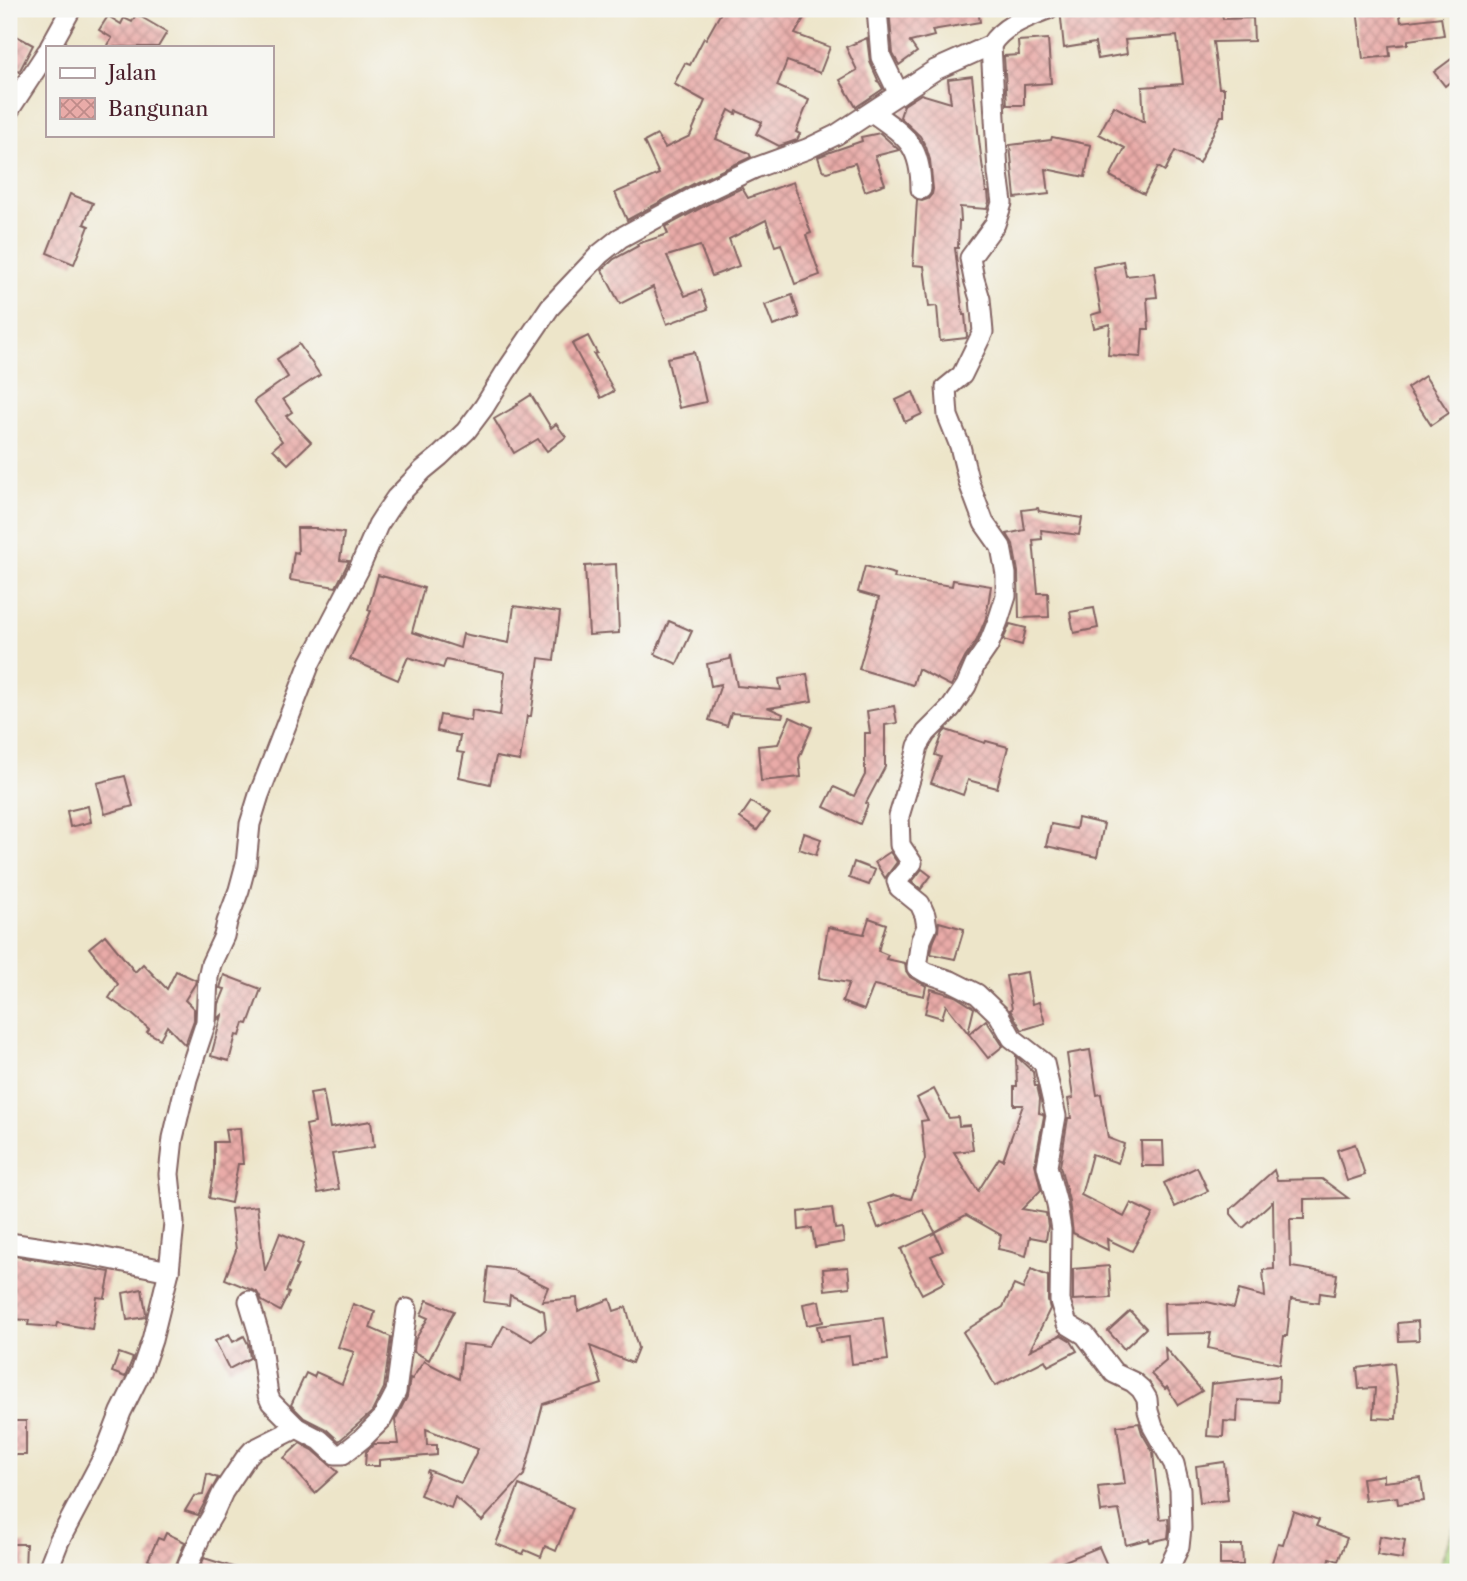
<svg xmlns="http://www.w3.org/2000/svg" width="1467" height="1581" font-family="'Libre Caslon Text',serif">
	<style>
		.grass { fill: url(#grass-dots); stroke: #7c7c57; stroke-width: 2 }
		.building { fill: url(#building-cross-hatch) }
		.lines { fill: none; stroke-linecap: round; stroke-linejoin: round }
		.street-casing { stroke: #836462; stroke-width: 23 }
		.street { stroke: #fff; stroke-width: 19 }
	</style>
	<defs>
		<pattern id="grass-dots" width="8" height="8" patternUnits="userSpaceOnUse" patternTransform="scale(1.75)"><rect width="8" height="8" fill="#aed883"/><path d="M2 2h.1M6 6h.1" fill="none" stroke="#97b971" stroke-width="1.8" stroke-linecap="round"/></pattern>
		<pattern id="building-cross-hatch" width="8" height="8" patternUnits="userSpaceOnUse" patternTransform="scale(1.75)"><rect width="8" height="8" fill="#e9aba8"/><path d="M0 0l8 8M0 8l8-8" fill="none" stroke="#bf8b89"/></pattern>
	</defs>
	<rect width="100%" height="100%" fill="#f6f6f2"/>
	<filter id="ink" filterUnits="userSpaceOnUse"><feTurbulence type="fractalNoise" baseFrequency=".0143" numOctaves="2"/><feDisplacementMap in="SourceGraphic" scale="14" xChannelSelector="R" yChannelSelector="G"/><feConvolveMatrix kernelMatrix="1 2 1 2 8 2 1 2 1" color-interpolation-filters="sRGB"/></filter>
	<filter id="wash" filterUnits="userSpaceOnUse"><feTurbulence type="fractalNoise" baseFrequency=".00686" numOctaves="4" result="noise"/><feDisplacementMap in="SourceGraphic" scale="28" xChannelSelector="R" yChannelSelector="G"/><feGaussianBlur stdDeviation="1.57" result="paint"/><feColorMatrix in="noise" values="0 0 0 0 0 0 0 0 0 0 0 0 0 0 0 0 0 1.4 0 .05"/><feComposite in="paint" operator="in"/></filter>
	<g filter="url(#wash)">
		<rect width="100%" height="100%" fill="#ede5c9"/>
		<path class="grass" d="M1458,1516v56h-21z"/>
		<g id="blocks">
			<g class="building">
				<path d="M723,9h86l-14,25 35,13 -10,26 -33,-12 -10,25 32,14 -13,32 4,2 -3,6 -18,6 -23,-12 6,-12 -25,-11 -1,3 -7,-4 -13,29 33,14 2,4 -54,25 -70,38 -12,-27 44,-19 -15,-32 13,-7 8,13 25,-12 15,-35 -31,-17 11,-21 5,2 14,-27 2,1z"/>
				<path d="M889,9h89l2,13 -48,8 2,6 -24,6 7,10 -18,13 -6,-11z"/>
				<path d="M1060,9h161l2,10 30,-1 1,23 -41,1 6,46h5v28h-3l-22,47 -24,-12 -10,20 -7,-4 -14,27 -34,-18 15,-28 -26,-14 15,-28 30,16 -2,-35 41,-3 -6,-48 -52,4 2,14 -29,5 -3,-16 -31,5z"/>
				<path d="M1357,9h42l2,13 40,-5 3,18 -36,5v4l-19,2 1,10 -27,3z"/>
				<path d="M136,14l31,18 -9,15h-51l5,-9 -13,-8 9,-14 13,8 3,-6 8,4z"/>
				<path d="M9,32l24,13 -14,27 -10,-6z"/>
				<path d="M867,38l3,24 8,18 -1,1 2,1 4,7 -27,18 -16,-27 17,-10 -11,-23z"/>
				<path d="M1048,39l3,44 -27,2v20h-17l-3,-49 15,-1 -1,-14z"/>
				<path d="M1458,54v21l-13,11 -11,-14z"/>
				<path d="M972,76l8,72 6,44h2l1,10 -2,7 -27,-2 1,14h-2l-1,27h-3l8,67h2l2,21 -1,2 -26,3 -3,-35 -8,1 -5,-41 -11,-1 4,-65 5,1 6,-2 4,-5 1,-5 -3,-29 -4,-13 -6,-11 -20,-19 4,-12 17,-11 30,9 -3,-24z"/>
				<path d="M880,133l19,17 -24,6 10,28 -20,7 -10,-28 -28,9 -5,-3 -4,-12 12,-5 32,-11 -1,-4z"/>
				<path d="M1052,137l39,8 -6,32 -39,-8 3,25 -34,4 -5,-53 41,-5z"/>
				<path d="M793,182l18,51 -5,2 14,40 -25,9 -14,-40 -6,2 -9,-26 -37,19 10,27 -27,10 -12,-30 -33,10 18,40 16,-6 7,19 -41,15 -14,-37 -33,17 -18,-34 12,-11 24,-13 -1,-2 31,-10 -3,-7 43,-23 34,-16 6,10z"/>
				<path d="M70,194l23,9 -9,21 5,2 -15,38 -27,-11z"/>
				<path d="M1123,261l3,15 28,-3 3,24 -10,1 2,31h-6l-2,28 -33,-2 2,-31 -16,4 -3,-13 10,-3 -8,-45z"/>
				<path d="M792,295l7,22 -26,9 -8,-21z"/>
				<path d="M588,336l9,17 -3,1 20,37 -13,7 -29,-54z"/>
				<path d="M299,344l21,31 -37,24 9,13 -6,4 25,26 -23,22 -15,-15 9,-8 -28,-40 34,-24 -11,-18z"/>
				<path d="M694,352l12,50 -27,6 -12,-50z"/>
				<path d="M1425,376l24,37 -18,12 -24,-37z"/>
				<path d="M913,392l9,22 -17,8 -9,-22z"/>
				<path d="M531,395l20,33 5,-4 10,13 -19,14 -9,-12 -24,14 -20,-34 24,-14 -1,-1z"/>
				<path d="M1038,508l1,3 43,7 -3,17 -38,-5 1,9 -9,1 5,53h10l1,24 -30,1 -1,-46 -5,-28 -6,-10 18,-4 -3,-20z"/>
				<path d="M297,528h19v1l28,4 -4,27 9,1 -13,26 -46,-7 4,-28 4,1z"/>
				<path d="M616,564l3,69 -30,2 -4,-69z"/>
				<path d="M865,566l30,8 -1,4 58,8 1,-6 38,6 -5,32 -9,22 -12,18 -14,28 -33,-17 -5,16 -54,-16 20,-71 -21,-6z"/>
				<path d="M378,575l46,13 -12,44 48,16 3,-14 46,9 5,-37 46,6 -6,48 -15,-2 -8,58h-4l-7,45 -24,-4 -6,27 -31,-7 5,-24 -7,-1 3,-16 -23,-5 3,-16 31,6 1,-11 28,5 5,-43 -59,-12 -3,8 -35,-11 -10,23 -48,-21 21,-48 -3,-1z"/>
				<path d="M1094,608l4,20 -24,5 -4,-21z"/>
				<path d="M669,621l23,10 -15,33 -22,-10z"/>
				<path d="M1010,624l16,4 -4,17 -19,-5z"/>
				<path d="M731,655l6,31 44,4 -2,-11 28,-5 5,27 -43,7 14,6 -1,3 -51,-4 -4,13 -18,-6 12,-36 -10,2 -4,-22 23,-5z"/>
				<path d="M894,706l3,17 -12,2v42l-19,36 2,1 -8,20 -36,-17 10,-20 20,9 11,-21v-42h5l-3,-22z"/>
				<path d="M790,717l22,10 -13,31 2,19 -40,4 -3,-35 20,-2z"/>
				<path d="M946,730l39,13 1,-2 22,6 -11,41 -29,-8 -5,15 -32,-12 10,-26 -6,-2 8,-22z"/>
				<path d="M125,776l8,30 -28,8 -8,-31z"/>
				<path d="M751,802l18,12 -12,16 -17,-12z"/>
				<path d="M88,806l3,16 -21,5 -3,-16z"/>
				<path d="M1078,818l26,6 -7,33 -51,-11 5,-22 25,5z"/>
				<path d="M804,833l17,6 -5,16 -17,-6z"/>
				<path d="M890,852l7,10 -12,16 -10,-16z"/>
				<path d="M854,862l21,8 -6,15 -20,-7z"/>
				<path d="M922,869l9,7 -10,13 -9,-7z"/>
				<path d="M869,918l17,6 -8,27 10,4 -2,4 19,4 1,8 4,6 16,9 -2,10 -50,-11 -10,25 -22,-8 7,-19 -30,-5 9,-51 36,7z"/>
				<path d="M939,922l25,7 -9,30 -24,-5 2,-11 5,-12z"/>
				<path d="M105,935l30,37 8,-8 24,25 9,-18 20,9 -1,4 -10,16 9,9v11l-9,25 -18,-19 -7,13 -13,-7 2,-3 -17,-15 -23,-16 9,-14 -29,-36z"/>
				<path d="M1027,972l5,32 7,-2 6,21 -23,7 -12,-20 2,-1 -6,-33z"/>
				<path d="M224,975l37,14 -13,35 -4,-1 -4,13 -4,-1 -7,26 -18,-5 11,-41 -4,4 1,-15 6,-15 -5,-1z"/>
				<path d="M931,989l24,7 19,12 -6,25 -22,-28 -4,13 -17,-5z"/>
				<path d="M986,1020l17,26 -15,12 -19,-24z"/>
				<path d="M1090,1050l7,45 4,-1 7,44 16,6 -6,19 -26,-9 -11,41 43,22 7,-14 22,11 -21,37 -25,-12 1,11 -35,-17 -4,-32 -9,-35 8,-48h3l-3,-19 5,-1 -6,-44z"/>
				<path d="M1016,1056l17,16 2,14h2l3,13 -1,14 4,1 1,2 -9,48 6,26 -19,19 24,4 2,13 -2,14 -16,-3 -4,19 -18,-5 -10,-2 3,-14 -35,-20 -31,17 -12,-22 -45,18 -9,-24 25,-9 17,4 14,-40 -4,-38 7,-1 -11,-22 17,-9 15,29 9,-1 1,9 11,-1 3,25 -19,2 24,39 21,-33 4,2 20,-55h-9v-19h3z"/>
				<path d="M323,1091l7,37 41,-7 3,26 -42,7 7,35 -21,4 -12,-68 9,-2 -5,-30z"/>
				<path d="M240,1128l3,36h-5l-7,39 -22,-5 5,-29v-27h13l-2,-13z"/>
				<path d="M1141,1141h22l1,25h-22z"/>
				<path d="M1355,1144l10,31 -18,6 -10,-31z"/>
				<path d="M1197,1167l11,24 -33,16 -11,-24z"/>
				<path d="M1274,1170l3,10 45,-1 26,19 -44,1v20h-14l1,48 46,7 -3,21 -14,-2 -1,10 -28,-4 -4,37h-3l-4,28 -72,-16 3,-15 -46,1 -1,-31 43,-1 27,6 5,-18 26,7 -2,-27 11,-1 -1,-68 -30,27 -12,-14v-5z"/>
				<path d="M257,1206l8,65 15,-38 24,10 -8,21 2,1 -12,27 3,1 -9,18 -18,-10 -5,-9 -32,-13 11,-29 -5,-41z"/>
				<path d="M832,1208l3,21 7,-1 2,14 -29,5 -3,-19 -13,2 -1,-18z"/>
				<path d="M935,1233l8,18 -12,5 14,26 -23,12 -12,-22 1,-1 -10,-22z"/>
				<path d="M9,1255l101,17 -5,26 -8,-1 -5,32 -35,-6 -1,4 -28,-2 1,-5 -20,-1z"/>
				<path d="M1109,1266l2,32 -38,2v-31z"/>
				<path d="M488,1267l25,3 35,17 -6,14 35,-3 1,13 32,-12 4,12 12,-4 12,41 -6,15 -42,-17 12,38 -59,20 -19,71 -42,46 -27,-24 -4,11 -31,-13 9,-21 -2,-2 1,-2 33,13 17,-34 -52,-20 1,16h10v10l-58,5v6h-14l1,-14 8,-8h24l-3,-24 12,-23 3,-19 2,1 12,-18 35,18 3,-35 30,3 12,-22 28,16 14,-12 -2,-18 -34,-16 -1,10 -25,-3z"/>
				<path d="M848,1267l2,20 -25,3 -2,-21z"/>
				<path d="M1031,1269l17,7v25l2,8 -20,41 31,-15 10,6 6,10 -29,15 -3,-6 -50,26 -9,-17 -23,-37 40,-25 11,-22 9,4z"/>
				<path d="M142,1289l4,24 -1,4 -18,3 -4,-27z"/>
				<path d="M427,1300l27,11 -25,49 -15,-8 1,-12 13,-22 -7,-3z"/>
				<path d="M819,1301l4,21 -16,3 -4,-21z"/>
				<path d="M353,1304l22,8 -5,16 21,9 -7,51 -12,24 -33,29 -13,-12 -22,-11 -13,-13 15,-32 8,4 2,-5 26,12 12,-32 -16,-5z"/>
				<path d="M1130,1311l16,17 -22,21 -16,-18z"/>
				<path d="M883,1318l5,42 -36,4 -3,-27 -29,4 -3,-15z"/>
				<path d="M1418,1321l1,19 -20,1 -1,-18z"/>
				<path d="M229,1334l4,8 11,-6 4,8 2,14 -21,11 -14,-28z"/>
				<path d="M1165,1348l37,43 -24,14 -11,-18 -2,2 -14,-15 15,-13z"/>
				<path d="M119,1353l14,5 -8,19 -13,-5z"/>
				<path d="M1394,1363l3,31 -1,25 -23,-1 2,-30 -16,1 -2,-21z"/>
				<path d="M1279,1376l-1,26 -40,-2 -1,22 -13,-1 -1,16 -16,-1 4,-52z"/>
				<rect x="9" y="1421" width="17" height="34"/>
				<path d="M1139,1423l3,10 11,19 7,67 8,-1 1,10 -1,10 -18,4 -1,-3 -23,6 -7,-35 -18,2 -3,-25 27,-3 -8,-58z"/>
				<path d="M300,1443l13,7 25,22 -23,21 -31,-35z"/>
				<path d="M1224,1462l4,38 -28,3 -4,-37z"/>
				<path d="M207,1474l11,4 -20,37 -13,-4 9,-15 9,-1z"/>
				<path d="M1384,1475v7l37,-4 3,23 -26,3 -1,-7 -32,4 -3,-23z"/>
				<path d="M519,1485l54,23 -17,43 -11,-5 -4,11 -16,-7 -2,4 -27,-10z"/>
				<path d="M1293,1511l26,9 -3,6 31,12 -9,23 -8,-3 -3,14h-58l9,-29 5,1z"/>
				<path d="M166,1533l19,9 -12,30h-24l3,-10 -4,-2 10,-22 5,2z"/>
				<path d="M1380,1536l25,4 -3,19 -25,-4z"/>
				<path d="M9,1544h17l-1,26h-16z"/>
				<path d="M1220,1545h22l1,20h-23z"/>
				<path d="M1099,1547l11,25h-72z"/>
				<path d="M204,1558l35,11 -1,3h-40z"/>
			</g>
		</g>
	</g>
	<g filter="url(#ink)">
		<use href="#blocks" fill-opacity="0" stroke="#836462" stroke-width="2"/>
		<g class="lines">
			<g class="street-casing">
				<g id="street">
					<path d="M877,9l4,48 18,37"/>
					<path d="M991,45l7,128 4,30 -7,21 -25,34 4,21 6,20 3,33 -21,43 -16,13 2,28 12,30 9,37 15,40 17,24 5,27v22l-8,25 -10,25 -13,19 -9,21 -15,22 -25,25 -8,13 -7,30 -12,40 1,29 12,18 -15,18 2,6 21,17 5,11 2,12 -6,13 -4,27 10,6 24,8 26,13 22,21 13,23 32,25 12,53 -9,50 10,38 4,26 -1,71 7,23 18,11 29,38 19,9 8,7 6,10 1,12 5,16 21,37 6,25 1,39 -2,19 -12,25"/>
					<path d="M50,47l21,-38"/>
					<path d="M9,110l38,-58"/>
					<path d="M872,112c34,24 49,33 49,77"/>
					<path d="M9,1243l81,12 79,16"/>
					<path d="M249,1301l10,33 9,61 3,7 26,26"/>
					<path d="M49,1572l1,-8 9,-23 45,-85 17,-44 20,-40 11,-32 17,-69 5,-48 -5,-49 4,-36 14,-59 19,-57 2,-45 3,-13 13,-28 3,-14 12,-32 7,-26 4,-40 9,-29 51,-132 49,-94 19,-44 9,-14 9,-13 27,-28 17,-14 26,-25 18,-24 21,-34 45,-66 50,-53 20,-16 82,-45 53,-25 52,-19 29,-14 99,-65 56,-25c11,-19 37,-28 57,-36"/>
					<path d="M185,1572l18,-41 10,-17 10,-22 22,-33 8,-9 44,-22 23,12 15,14h8l20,-16 19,-19 14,-27 11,-83"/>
				</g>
			</g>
			<use href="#street" class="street"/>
		</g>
	</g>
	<rect width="1467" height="1581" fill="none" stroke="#f6f6f2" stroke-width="35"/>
	<rect x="46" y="46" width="228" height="91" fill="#f6f6f2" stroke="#b1a0a2" stroke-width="2"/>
	<rect x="60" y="68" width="35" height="10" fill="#ffffff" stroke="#b1a0a2" stroke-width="2"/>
	<text x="108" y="80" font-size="21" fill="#4a1f2b">Jalan</text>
	<rect x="60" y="98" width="35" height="21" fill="url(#building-cross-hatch)" stroke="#b1a0a2" stroke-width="2"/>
	<text x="108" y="116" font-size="21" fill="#4a1f2b">Bangunan</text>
</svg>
